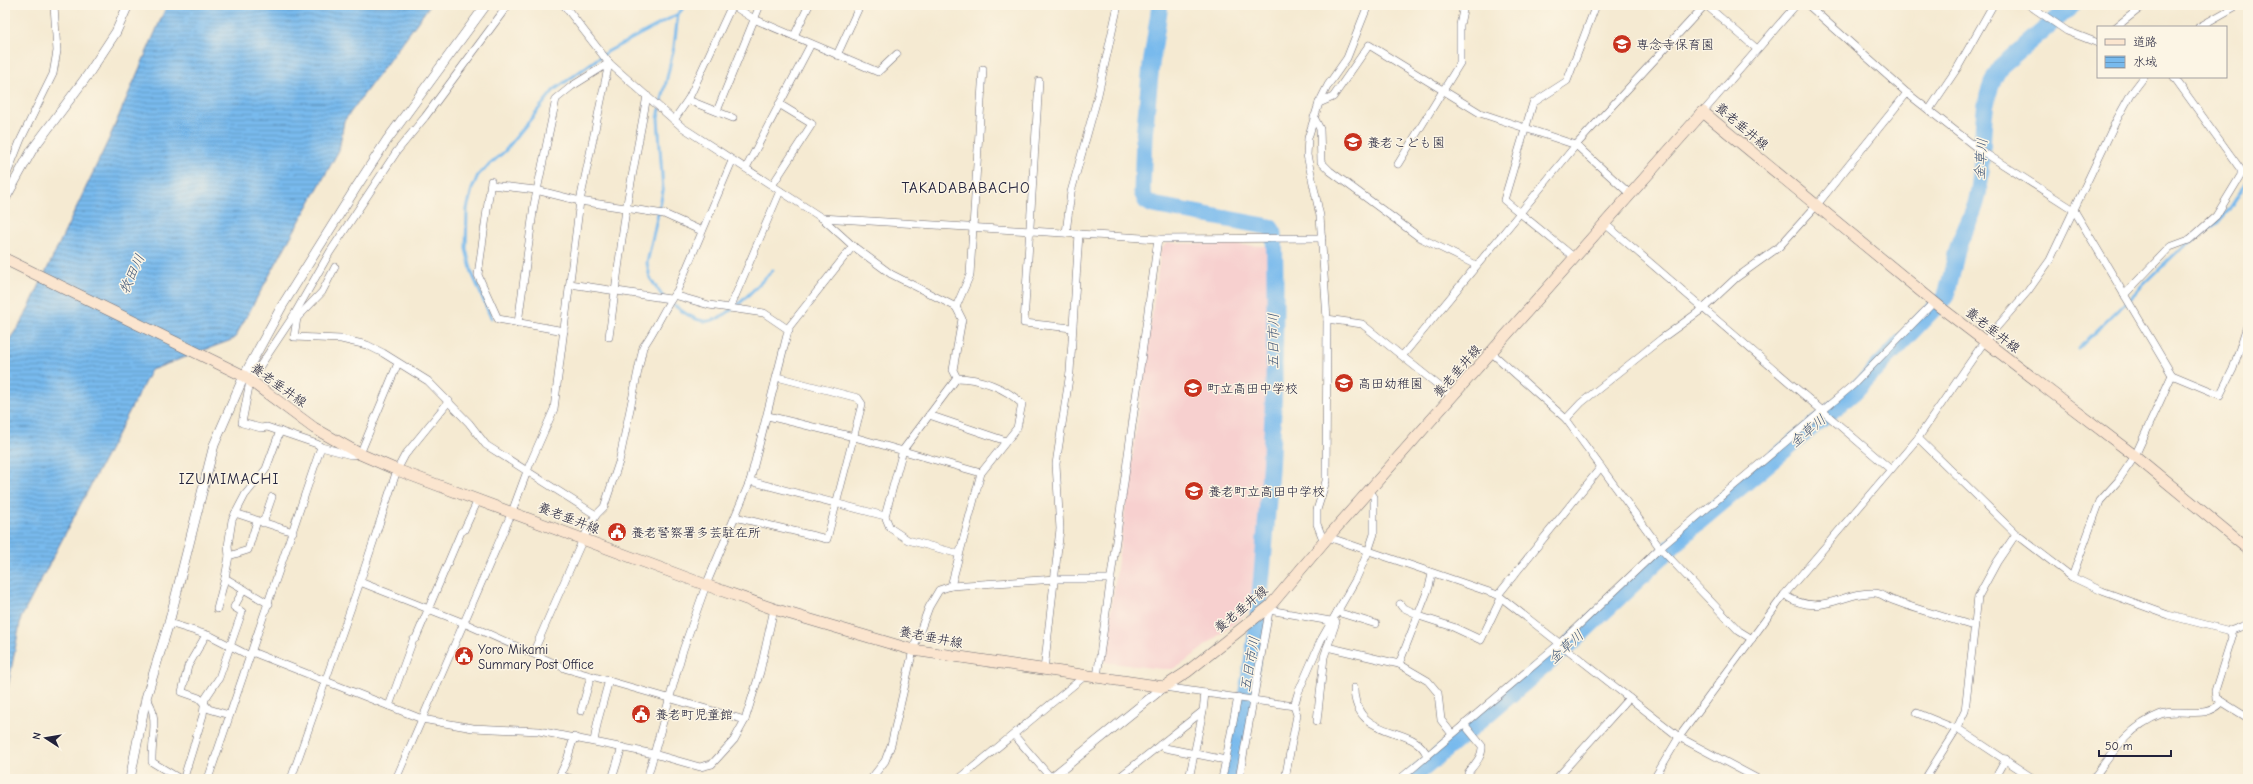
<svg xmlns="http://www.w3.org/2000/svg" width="2253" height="784" font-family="'Comic Neue','Klee One',sans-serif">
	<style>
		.built { fill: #f7d0cf }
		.water { fill: url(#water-rules); stroke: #4d6e94 }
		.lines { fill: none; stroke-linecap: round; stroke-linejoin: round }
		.stream { stroke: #78baed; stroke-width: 3 }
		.river { stroke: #78baed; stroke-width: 17 }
		.minor-casing { stroke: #6c6870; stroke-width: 8 }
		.tertiary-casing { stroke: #6c6870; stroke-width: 10 }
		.secondary-casing { stroke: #6c6870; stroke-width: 12 }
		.minor { stroke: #fff; stroke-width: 7 }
		.tertiary { stroke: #fff; stroke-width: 9 }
		.secondary { stroke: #fbe5cf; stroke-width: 11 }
		.labels { text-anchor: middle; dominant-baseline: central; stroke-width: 3; stroke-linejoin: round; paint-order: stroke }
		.poi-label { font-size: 13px; fill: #22223b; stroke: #fcf5e5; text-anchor: start }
		.street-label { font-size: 13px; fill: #22223b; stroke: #fcf5e5 }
		.water-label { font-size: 14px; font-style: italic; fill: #405779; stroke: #fcf5e5 }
		.quarter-label { font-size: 15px; letter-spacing: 1px; fill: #22223b; stroke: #fcf5e5 }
	</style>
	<defs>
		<pattern id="water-rules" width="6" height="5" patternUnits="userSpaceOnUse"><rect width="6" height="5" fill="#78baed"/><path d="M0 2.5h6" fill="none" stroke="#6297c1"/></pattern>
	</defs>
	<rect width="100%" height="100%" fill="#fcf5e5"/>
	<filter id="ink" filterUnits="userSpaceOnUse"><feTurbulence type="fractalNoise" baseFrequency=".025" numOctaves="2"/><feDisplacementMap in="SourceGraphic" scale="8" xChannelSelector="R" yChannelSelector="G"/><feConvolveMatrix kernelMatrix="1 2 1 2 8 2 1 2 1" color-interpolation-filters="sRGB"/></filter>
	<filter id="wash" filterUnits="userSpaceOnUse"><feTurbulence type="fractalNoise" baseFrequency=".012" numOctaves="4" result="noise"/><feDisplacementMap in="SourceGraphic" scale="16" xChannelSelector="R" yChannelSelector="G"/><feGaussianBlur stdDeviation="0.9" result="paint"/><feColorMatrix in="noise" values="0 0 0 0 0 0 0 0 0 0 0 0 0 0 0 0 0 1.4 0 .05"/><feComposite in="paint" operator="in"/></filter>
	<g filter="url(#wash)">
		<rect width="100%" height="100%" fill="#f5ead2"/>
		<path class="built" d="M1168,243l100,3 1,129 -16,233 -72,57 -9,4h-11l-57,-7 57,-413z"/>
		<path class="water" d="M167,5h263l-86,116 -5,29 -105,189 -83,31 -130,248 -16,84v-356l18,-26 85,-179z"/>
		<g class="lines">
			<g class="stream">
				<path d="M663,297l-13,-19 -3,-15 16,-72 -5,-73 16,-71 4,-33"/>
				<path d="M669,302c11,7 22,17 35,19 22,3 54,-37 69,-51"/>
				<path d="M491,318l-19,-45 -6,-24 1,-40 5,-20 6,-14 27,-24 49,-61 53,-38 71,-38 8,-9"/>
				<path d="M2078,349l99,-97 40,-29 11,-12 20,-31"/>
			</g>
			<g class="river">
				<path d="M1160,5l-9,60 -7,72 -2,55 4,9 7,4 117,22 4,6c2,49 1,99 0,148 -2,82 -9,165 -17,246 -6,51 -17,102 -28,152"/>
				<path d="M1411,779l157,-133 125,-119 160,-134 92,-96c7,-17 8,-35 14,-53 5,-15 15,-29 18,-45 11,-44 -3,-93 24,-133l72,-61"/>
			</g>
		</g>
	</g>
	<g filter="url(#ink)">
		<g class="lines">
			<g class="minor-casing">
				<g id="minor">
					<path d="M564,5l45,58 73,64 140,91 31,28 38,28 65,33 6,12 -9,51 4,8 -54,72 -18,66 5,12 18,12 51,14"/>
					<path d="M732,5l22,14 124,53 19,-18"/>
					<path d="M1706,5l51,44"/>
					<path d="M1808,5l99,88 70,55 97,62 98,165 48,20 13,-26 15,-46"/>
					<path d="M2029,5l38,26 31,12"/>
					<path d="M2116,27l28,-22"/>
					<path d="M2199,27l39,-22"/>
					<path d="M794,36l15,-31"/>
					<path d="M837,55l23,-50"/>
					<path d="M1039,81l-15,242 48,5"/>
					<path d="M688,100l45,18"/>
					<path d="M1319,103l14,-6 36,-52 111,68 96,32 54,49"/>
					<path d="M1929,110l29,-43 35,-62"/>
					<path d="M717,111l43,-106"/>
					<path d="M1703,112l93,-107"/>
					<path d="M1314,117l6,12 1,33 9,9 89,66 57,28"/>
					<path d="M674,120l15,-22 43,-93"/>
					<path d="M1398,164l62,-101v-38l4,-20"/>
					<path d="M746,168l65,-124"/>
					<path d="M5,179l16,-40 32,-65 4,-23 -3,-46"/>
					<path d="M491,181l-13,94 20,44 66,12"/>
					<path d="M773,184l39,-60 -33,-20"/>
					<path d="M491,185l45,5 44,11 84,13 38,17"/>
					<path d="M822,218l336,21 164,-1"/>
					<path d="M1604,223l286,246"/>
					<path d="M1066,233l5,-41 26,-93 21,-94"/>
					<path d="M1575,258l-71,-58 29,-97 34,-22 29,-76"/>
					<path d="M570,284l100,15"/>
					<path d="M674,295l35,10 55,8 25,17"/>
					<path d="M2124,295l46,-48 19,-7 27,-24 25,-41v-5l-67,-93"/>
					<path d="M956,307l14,-32 13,-206"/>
					<path d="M730,308l50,-117"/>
					<path d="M294,315l3,3 -3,19 47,2 26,6 16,8 45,28 41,42 17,22 110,70"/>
					<path d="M297,318l25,-26 13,-25"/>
					<path d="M1327,319l35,5 91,73"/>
					<path d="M518,323l16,-118 22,-106 16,-13 37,-23"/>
					<path d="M609,337l17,-128 21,-113"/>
					<path d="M1492,353l74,66 94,129 79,83 13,8"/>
					<path d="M1403,355l173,-210 129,-140"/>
					<path d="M929,415l77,26"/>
					<path d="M768,416l86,21 127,36"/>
					<path d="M1566,419l15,-16 80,-64 43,-31 32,-30 43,-31 37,-41 91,-113"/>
					<path d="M1918,438l98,96 56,43 30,14 66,24 62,16 18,-7"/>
					<path d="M321,447l-4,-3 -50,-17 -6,1 -19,-5 8,-42 44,-66 36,-63 67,-101 28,-34 83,-112"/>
					<path d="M750,481l135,35"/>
					<path d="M235,513l58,19"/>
					<path d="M735,517l92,22 35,-135 -4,-6 -81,-21"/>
					<path d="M263,523l9,-26"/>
					<path d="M2016,534l-19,28 -19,35 -13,114 -8,17 77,51"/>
					<path d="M1328,537l170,58 181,142 79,42"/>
					<path d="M1324,542l-7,-18v-14l9,-29 1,-162 -7,-103 -13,-61 1,-17 11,-35 9,-18 19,-27 21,-53"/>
					<path d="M229,556l-1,-10 4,-26 13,-25 21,-26 14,-38"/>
					<path d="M2072,577l28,-76 18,-20 17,-25 37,-81"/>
					<path d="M225,578l4,-22 19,-6 9,-29"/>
					<path d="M360,582l104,41 103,46 178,51"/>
					<path d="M951,586l30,-113 36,-45 5,-24c-16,-16 -42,-26 -65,-26"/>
					<path d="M1498,595l103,-128"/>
					<path d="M1784,595c38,24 57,-4 91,-2 6,0 11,5 17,7 26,10 54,17 81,26"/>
					<path d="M1400,604l2,3 17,8"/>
					<path d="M217,609l8,-31 44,26"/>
					<path d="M1269,610l67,12 -12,35 -7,64"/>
					<path d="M1337,612l39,12"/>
					<path d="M1419,616l34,11 28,13 20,-42"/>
					<path d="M169,623l42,13 39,20"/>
					<path d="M2230,631l2,6 -17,54 1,7 32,20"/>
					<path d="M206,635l-18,31 -6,26 17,6 10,11 20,6"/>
					<path d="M1327,647l72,17 29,17 10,12 3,27 11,14"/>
					<path d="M252,652l170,67 51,9 66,3 115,23 46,13 12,-3 22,-24 11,-20 15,-48 14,-63"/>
					<path d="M533,653l50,-114 13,-24 8,-8 15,-45 24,-115c13,-17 20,-38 34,-56l55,-130"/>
					<path d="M1399,664l30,-77 3,-13"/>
					<path d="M1044,670l16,-141 -4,-65 14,-92 9,-138"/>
					<path d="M1097,677l61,-438"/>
					<path d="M1164,687l130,19 4,-13 23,-53 35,-61 12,-27 6,-18v-37l-5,-7"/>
					<path d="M1354,688c1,55 62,35 73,68"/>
					<path d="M146,698c14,16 5,44 6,64l28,17"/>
					<path d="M389,706l24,-66 3,-2 45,-106 3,-2 14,-30"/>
					<path d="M581,711l10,-35"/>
					<path d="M1917,713l39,16"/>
					<path d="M1464,724l18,22c1,10 -8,19 -14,27l4,6"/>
					<path d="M1014,735l37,43"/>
					<path d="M594,741l4,-21 11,-40"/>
					<path d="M1160,745l5,3 61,12"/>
					<path d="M185,774l18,-59 2,-16 14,-21 23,-66 -8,-5 10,-18"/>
					<path d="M560,775l12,4"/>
					<path d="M208,779l113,-332 30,8 9,-1 38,-91"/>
					<path d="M291,779l69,-197 37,-112 8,-15 44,-54"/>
					<path d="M396,779l116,-267 17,-46 25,-57 26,-208 29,-138"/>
					<path d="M558,779l9,-19 7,-23"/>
					<path d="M612,779l10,-32"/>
					<path d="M647,779l36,-129 23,-65 44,-104 39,-154 64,-81"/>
					<path d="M871,779l14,-18 6,-16 22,-95 16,-43 10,-17 12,-4 105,-7h55"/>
					<path d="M959,779l127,-104"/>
					<path d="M1117,779l86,-68 2,-18"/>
					<path d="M1189,779l14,-68"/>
					<path d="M1222,779l16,-82"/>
					<path d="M1239,779l31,-173"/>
					<path d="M1285,779l12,-64 -3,-9"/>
					<path d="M1400,779l159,-135 101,-96 193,-163 81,-83"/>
					<path d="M1556,779l73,-81"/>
					<path d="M1654,779l25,-42 105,-142 134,-157 66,-96 44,-51 22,-31 66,-139 15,-27 13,-17"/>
					<path d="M1925,779l32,-51"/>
					<path d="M1995,779l11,-20"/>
					<path d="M2093,779c19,-26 36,-53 68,-65 21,-7 44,7 61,-12"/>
				</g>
			</g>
			<g class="tertiary-casing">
				<g id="tertiary">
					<path d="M5,199l27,-49 55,-74 29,-44 12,-27"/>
					<path d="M130,779l16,-81 23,-75 45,-178 30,-69 38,-70 75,-120 30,-46 99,-135"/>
					<path d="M1050,779l114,-92"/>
				</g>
			</g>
			<g class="secondary-casing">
				<path id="secondary" d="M5,259l239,117 70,52 46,26 37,16 309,115 68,24 139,41 251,37 23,-15 83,-66 58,-69 375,-425 237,195 195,149 113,93"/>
			</g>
			<use href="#minor" class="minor"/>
			<use href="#tertiary" class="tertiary"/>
			<use href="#secondary" class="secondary"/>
		</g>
	</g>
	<defs>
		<g id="school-disc" transform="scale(1)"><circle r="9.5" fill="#c8321e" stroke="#fcf5e5"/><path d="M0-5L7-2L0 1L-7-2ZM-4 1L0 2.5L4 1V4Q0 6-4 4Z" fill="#fff"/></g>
		<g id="civic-disc" transform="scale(1)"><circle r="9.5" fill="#c8321e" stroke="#fcf5e5"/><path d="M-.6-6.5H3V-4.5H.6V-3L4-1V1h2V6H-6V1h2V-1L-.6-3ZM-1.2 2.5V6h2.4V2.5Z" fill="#fff"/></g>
	</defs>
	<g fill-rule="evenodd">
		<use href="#school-disc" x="1622" y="44"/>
		<use href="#school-disc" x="1353" y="142"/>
		<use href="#school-disc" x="1344" y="383"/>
		<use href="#school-disc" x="1193" y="388"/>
		<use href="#school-disc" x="1194" y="491"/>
		<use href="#civic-disc" x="617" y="532"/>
		<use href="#civic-disc" x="464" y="656"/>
		<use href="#civic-disc" x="641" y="714"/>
	</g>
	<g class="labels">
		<g class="poi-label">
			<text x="1636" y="44">専念寺保育園</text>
			<text x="1367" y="142">養老こども園</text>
			<text x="1358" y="383">高田幼稚園</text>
			<text x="1207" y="388">町立高田中学校</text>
			<text x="1208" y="491">養老町立高田中学校</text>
			<text x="631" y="532">養老警察署多芸駐在所</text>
			<text x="478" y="649">Yoro Mikami<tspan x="478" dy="15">Summary Post Office</tspan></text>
			<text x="655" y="714">養老町児童館</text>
		</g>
		<g class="street-label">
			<text transform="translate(1742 126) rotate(40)">養老垂井線</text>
			<text transform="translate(1993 330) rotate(38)">養老垂井線</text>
			<text transform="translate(1457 371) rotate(-49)">養老垂井線</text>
			<text transform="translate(279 385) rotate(36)">養老垂井線</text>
			<text transform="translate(569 518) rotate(21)">養老垂井線</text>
			<text transform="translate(1241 609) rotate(-40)">養老垂井線</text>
			<text transform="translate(931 637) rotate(11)">養老垂井線</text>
		</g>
		<g class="water-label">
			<text transform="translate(1981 159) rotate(-85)">金草川</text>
			<text transform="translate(132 274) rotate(-65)">牧田川</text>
			<text transform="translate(1273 341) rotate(-90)">五日市川</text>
			<text transform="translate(1808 431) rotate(-40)">金草川</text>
			<text transform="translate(1566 647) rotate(-42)">金草川</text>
			<text transform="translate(1250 664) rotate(-80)">五日市川</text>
		</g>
		<g class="quarter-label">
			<text x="966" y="188">TAKADABABACHO</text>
			<text x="229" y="479">IZUMIMACHI</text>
		</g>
	</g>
	<rect width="2253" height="784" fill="none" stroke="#fcf5e5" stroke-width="20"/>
	<rect x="2097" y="26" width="130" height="52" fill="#fcf5e5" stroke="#a5a1a1"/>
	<rect x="2105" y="39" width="20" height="6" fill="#fbe5cf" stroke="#a5a1a1"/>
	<text x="2133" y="46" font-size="12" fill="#22223b">道路</text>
	<rect x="2105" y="56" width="20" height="12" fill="url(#water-rules)" stroke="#a5a1a1"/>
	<text x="2133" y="66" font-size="12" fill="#22223b">水域</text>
	<g transform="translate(46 738) rotate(282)" stroke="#fcf5e5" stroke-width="3" paint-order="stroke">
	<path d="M0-3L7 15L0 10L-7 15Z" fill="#22223b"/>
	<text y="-6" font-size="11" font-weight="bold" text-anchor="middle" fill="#22223b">N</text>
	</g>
	<path d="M2099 750v6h72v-6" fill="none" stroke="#22223b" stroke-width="2"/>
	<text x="2105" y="750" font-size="12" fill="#22223b" stroke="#fcf5e5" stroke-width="3" paint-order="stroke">50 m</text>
</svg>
